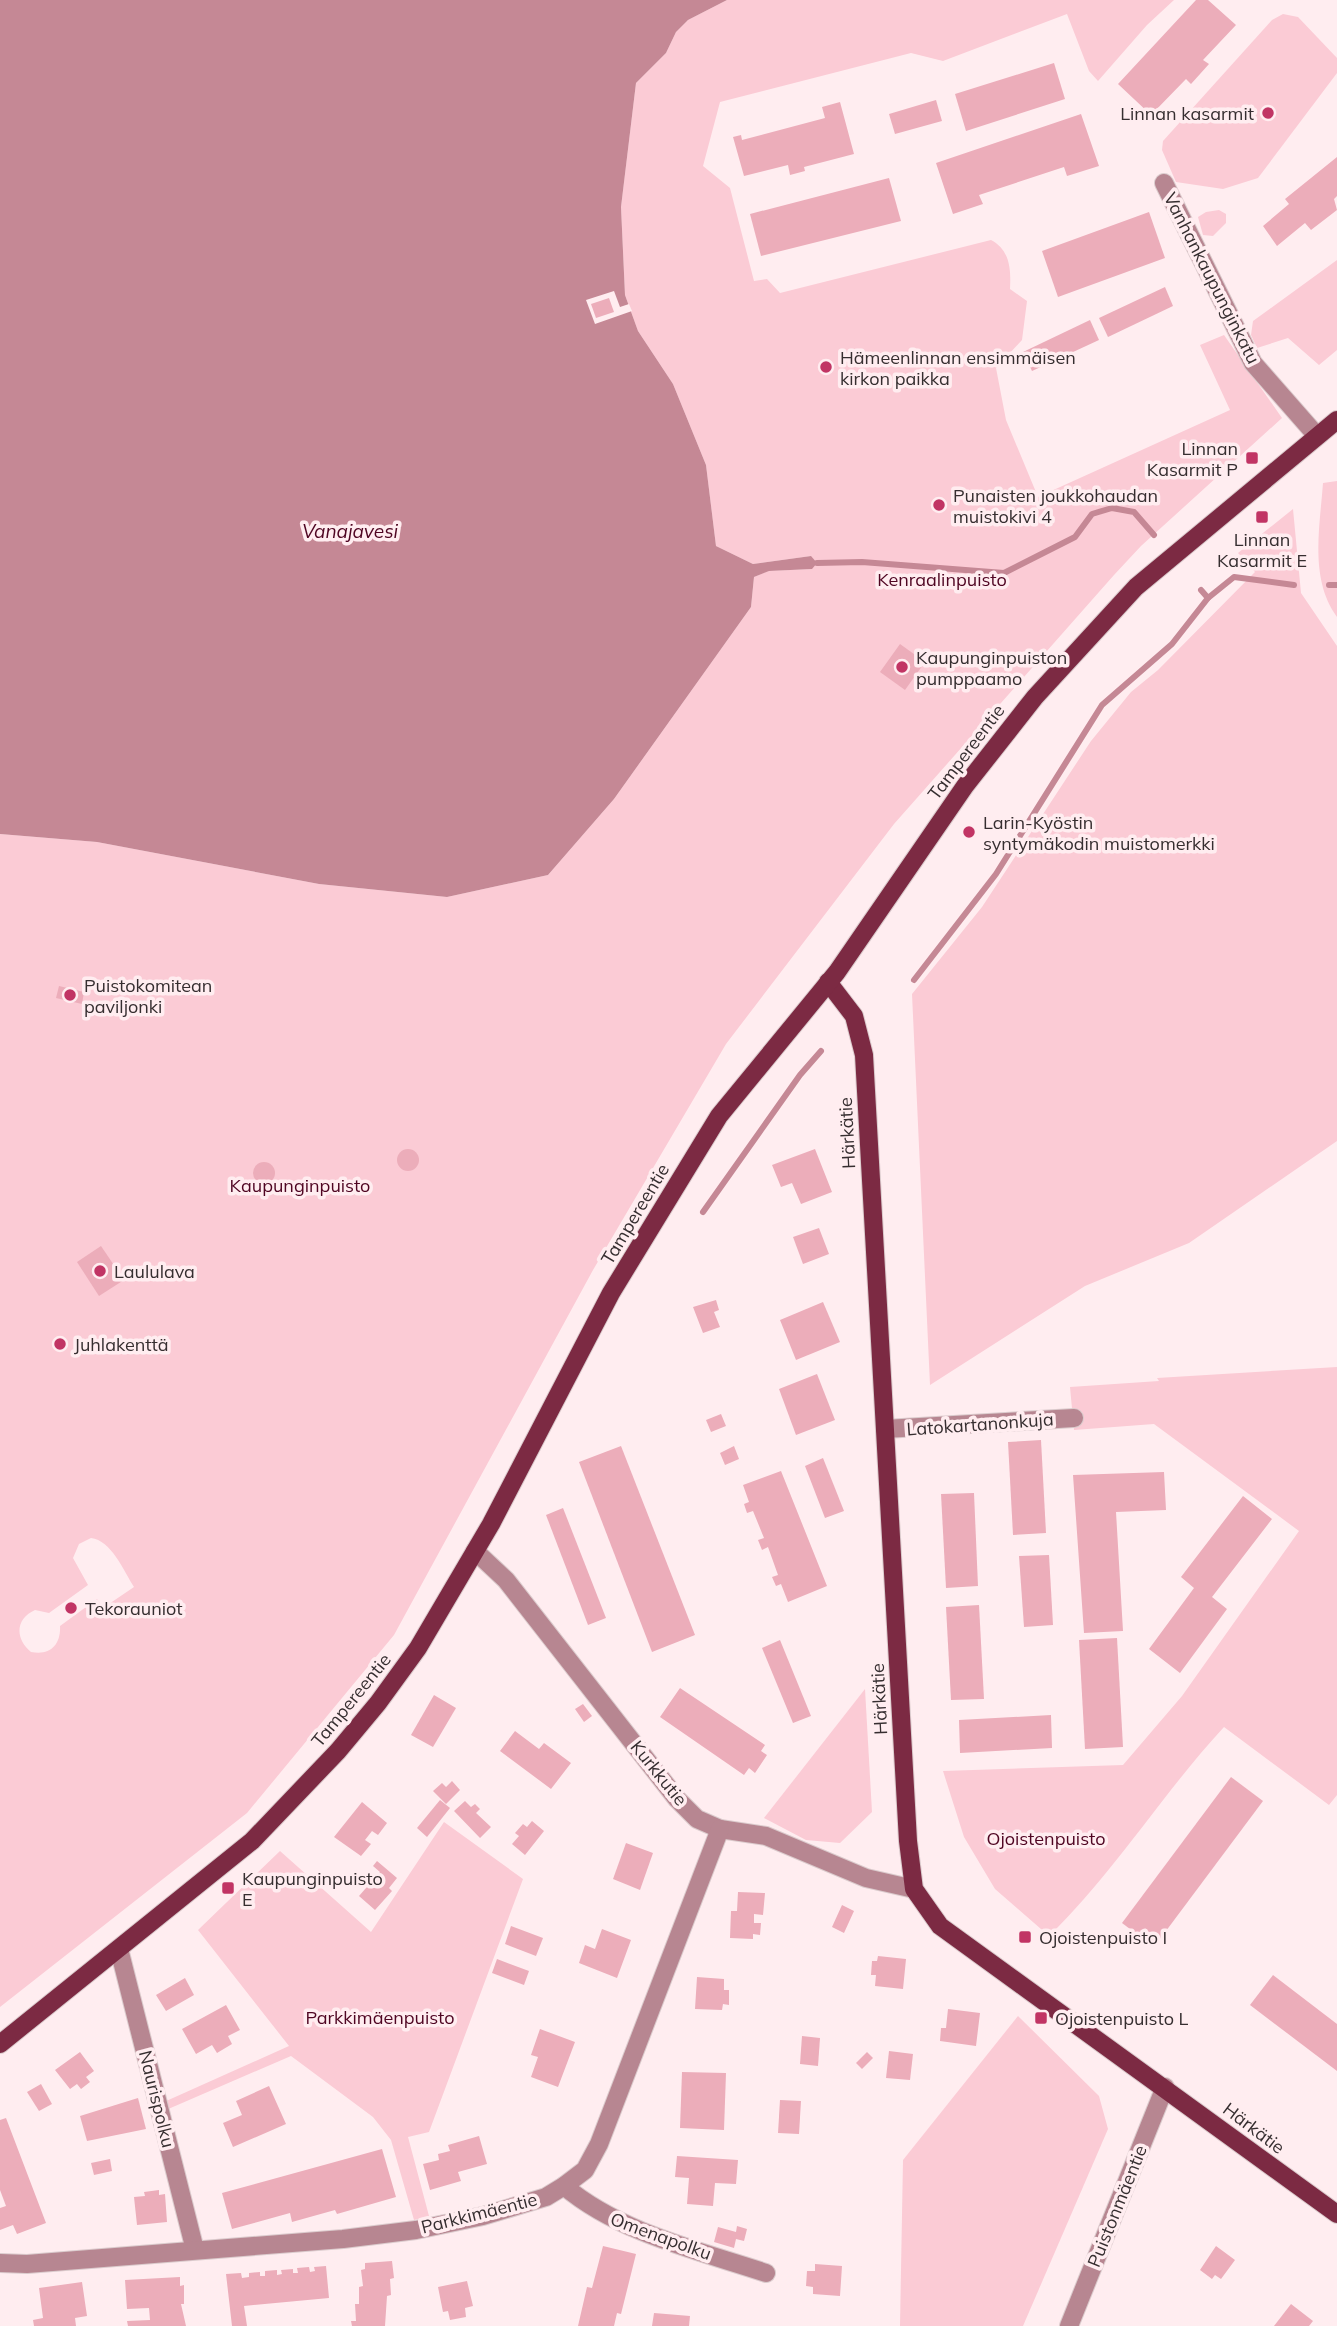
<svg xmlns="http://www.w3.org/2000/svg" width="1337" height="2326" font-family="Mulish,sans-serif">
	<style>
		.green { fill: #fbcbd5; fill-rule: evenodd }
		.water { fill: #c58895 }
		.pier { fill: #ffedf0 }
		.lines { fill: none; stroke-linecap: round; stroke-linejoin: round }
		.stream { stroke: #c58895; stroke-width: 6 }
		.building { fill: #ecadba }
		.minor-casing { stroke: #dbcbcd; stroke-width: 20 }
		.major-casing { stroke: #dbcbcd; stroke-width: 20 }
		.minor { stroke: #b78691; stroke-width: 18 }
		.major { stroke: #7c2a43; stroke-width: 18 }
		.poi-dot { fill: #c13464; stroke: #ffedf0; stroke-width: 2.5 }
		.labels { text-anchor: middle; dominant-baseline: central; stroke-width: 7; stroke-linejoin: round; paint-order: stroke }
		.poi-label { font-size: 18px; fill: #362e30; stroke: #ffedf0; text-anchor: start }
		.street-label { font-size: 18px; fill: #362e30; stroke: #ffedf0 }
		.park-label { font-size: 18px; fill: #4f0522; stroke: #ffedf0 }
		.water-label { font-size: 19px; font-style: italic; fill: #4f0522; stroke: #ffedf0 }
	</style>
	<rect width="100%" height="100%" fill="#ffedf0"/>
	<g class="green">
		<path d="M727,0h447l-27,25 -49,56 -9,-10 -22,-57 -124,47 -32,-8 -191,49 -17,64 27,22 24,93 13,-2 13,14 211,-53c19,10 20,29 19,49l17,12 -5,39 -26,28 10,52 32,77 192,-87 -30,-65 24,-10 58,83 -141,128 -27,29 -220,249 -168,220 -133,226 -199,365 -147,178 -247,194v-1173l97,8 222,42 128,13 101,-22 66,-76 137,-192 3,-30 14,-6 44,-2 -1,-13 -58,8 -37,-18 -10,-81 -33,-81 -35,-53 -13,-36 -4,-88 15,-124 30,-30 10,-21 12,-12zM91,1538c20,2 33,33 43,49l-31,21 -6,-9 -37,27c1,19 -10,30 -29,26 -16,-13 -16,-33 4,-42l14,3 39,-28 -15,-27 6,-14z"/>
		<path d="M1283,14l15,3 39,41v15l-79,105 -35,11 -47,-7 -14,-32 1,-9 109,-121z"/>
		<path d="M1219,210l7,4v9l-13,13 -10,-1 -5,-18 8,-5z"/>
		<path d="M1337,260v90l-18,15 -31,-27 -31,10 -6,-13 2,-14z"/>
		<path d="M1337,481v136c-28,-38 -17,-91 -14,-134z"/>
		<path d="M1293,509l8,84 36,53v495l-148,102 -104,43 -155,99 -18,-391 70,-87 109,-166 40,-49 27,-22 97,-98 -17,-19z"/>
		<path d="M1337,1367v428l-8,10 -105,-78c-62,67 -110,146 -175,209l-54,-47 -31,-52 -21,-66 180,-6 59,-69 117,-165 -145,-107 -80,6 -4,-43 89,-6 -2,-3z"/>
		<path d="M865,1689l7,123 -32,31 -34,-3 -42,-22z"/>
		<path d="M444,1822l79,57 -94,253 -21,5 21,79 -15,4 -23,-80 -18,-23 -82,-61 -125,54 -2,-8 125,-56 -91,-116 82,-79 91,81z"/>
		<path d="M1018,2016l81,80 9,33 -85,197h-123l3,-166z"/>
	</g>
	<path class="water" d="M0,0h727l-39,20 -12,12 -10,21 -30,30 -15,124 4,88 13,36 35,53 33,81 10,81 37,18 58,-8 6,7 -5,6 -43,2 -15,6 -3,30 -137,192 -66,76 -101,22 -128,-13 -222,-42 -97,-8z"/>
	<path class="pier" d="M614,291l6,16 9,-3 3,7 -37,13 -9,-24z"/>
	<g class="lines">
		<g class="stream">
			<path d="M817,563l45,-1 142,11 71,-36 17,-23 20,-6 22,4 20,23"/>
			<path d="M1329,585h8"/>
			<path d="M1201,590l7,8 26,-21 60,8"/>
			<path d="M914,980l82,-106 106,-169 70,-61 36,-46"/>
			<path d="M703,1212l97,-137 21,-24"/>
		</g>
	</g>
	<g class="building">
		<path d="M1196,0h12l28,25 -33,35 6,4 -18,20 -5,-5 -35,36 -33,-31z"/>
		<path d="M1054,63l11,36 -99,32 -11,-37z"/>
		<path d="M936,100l6,21 -47,13 -6,-20z"/>
		<path d="M840,102l14,52 -50,13 1,4 -15,4 -2,-10 -44,11 -11,-39 8,-2 1,5 83,-22 -3,-11z"/>
		<path d="M1081,114l18,52 -32,10 -3,-9 -85,28 4,9 -30,10 -17,-51z"/>
		<path d="M1337,157v39l-3,3 3,11 -26,20 -6,-7 -28,23 -14,-20 26,-22 -4,-5z"/>
		<path d="M889,178l12,43 -140,35 -11,-42z"/>
		<path d="M1149,212l16,46 -107,39 -16,-46z"/>
		<path d="M1165,287l8,19 -65,31 -9,-19z"/>
		<path d="M609,298l5,14 -18,6 -5,-14z"/>
		<path d="M1090,320l9,20 -67,31 -9,-19z"/>
		<path d="M900,644l25,18 -20,28 -25,-18z"/>
		<path d="M59,986l25,6 -2,12 -26,-6z"/>
		<circle cx="408" cy="1160" r="11"/>
		<path d="M815,1149l17,43 -31,12 -9,-21 -11,4 -9,-22z"/>
		<circle cx="264" cy="1173" r="11"/>
		<path d="M819,1228l10,26 -26,10 -10,-27z"/>
		<path d="M101,1246l23,34 -25,16 -22,-34z"/>
		<path d="M716,1300l3,10 -5,2 6,15 -17,6 -10,-26z"/>
		<path d="M823,1302l17,40 -44,18 -16,-40z"/>
		<path d="M817,1374l18,46 -39,15 -17,-46z"/>
		<path d="M721,1414l5,12 -15,6 -5,-12z"/>
		<path d="M1041,1440l5,93 -33,2 -5,-93z"/>
		<path d="M621,1446l74,189 -43,17 -73,-190z"/>
		<path d="M734,1446l5,13 -14,6 -5,-12z"/>
		<path d="M823,1458l21,53 -19,7 -20,-52z"/>
		<path d="M781,1471l46,115 -39,16 -7,-18 -5,2 -4,-9 6,-2 -10,-28 -6,3 -4,-10 6,-2 -11,-27 -6,2 -3,-9 5,-2 -6,-17z"/>
		<path d="M1164,1472l2,38 -50,2 7,119 -39,2 -11,-158z"/>
		<path d="M974,1493l4,93 -32,2 -5,-94z"/>
		<path d="M1243,1496l29,23 -60,78 15,12 -47,64 -31,-24 45,-61 -13,-11z"/>
		<path d="M563,1508l43,110 -18,7 -42,-110z"/>
		<path d="M1049,1555l4,70 -29,2 -5,-71z"/>
		<path d="M979,1605l5,94 -33,1 -5,-93z"/>
		<path d="M1117,1638l6,109 -38,2 -6,-109z"/>
		<path d="M780,1640l31,76 -18,7 -31,-75z"/>
		<path d="M680,1688l85,57 -4,6 6,4 -12,18 -6,-5 -5,7 -84,-58z"/>
		<path d="M434,1695l22,13 -23,39 -22,-12z"/>
		<path d="M583,1704l9,12 -8,6 -9,-13z"/>
		<path d="M1051,1715l1,33 -92,5 -1,-33z"/>
		<path d="M515,1731l24,18 5,-6 27,20 -20,26 -51,-38z"/>
		<path d="M1231,1777l32,24 -109,146 -32,-24z"/>
		<path d="M452,1781l8,9 -14,14 -13,-13 9,-8 4,4z"/>
		<path d="M440,1800l10,8 -23,29 -10,-9z"/>
		<path d="M465,1801l6,6 4,-3 5,5 -4,4 15,14 -11,11 -26,-27z"/>
		<path d="M362,1802l25,21 -9,12 -6,-4 -7,9 6,4 -10,12 -27,-19z"/>
		<path d="M532,1821l12,10 -19,24 -13,-11 7,-8 -4,-3 8,-9 4,3z"/>
		<path d="M626,1843l27,10 -13,37 -27,-11z"/>
		<path d="M377,1861l20,17 -8,10 3,3 -17,19 -16,-14 21,-24 -7,-6z"/>
		<path d="M738,1892l27,1 -2,22 -9,-1v9h7l-1,12 -7,-1v5l-23,-1 1,-27h6z"/>
		<path d="M842,1905l12,6 -10,22 -12,-6z"/>
		<path d="M511,1926l32,12 -7,18 -31,-12z"/>
		<path d="M602,1929l29,11 -14,38 -38,-15 6,-18 10,4z"/>
		<path d="M878,1956l28,3 -3,30 -28,-3 1,-11h-5l1,-14h5z"/>
		<path d="M497,1959l32,12 -5,14 -32,-12z"/>
		<path d="M1273,1975l64,49v47l-87,-66z"/>
		<path d="M697,1977l27,2v11h5v15l-6,-1 -1,6 -27,-1z"/>
		<path d="M185,1978l9,17 -28,16 -10,-16z"/>
		<path d="M226,2005l14,25 -12,6 4,8 -15,9 -5,-8 -16,9 -14,-25z"/>
		<path d="M948,2009l32,4 -4,33 -36,-5 1,-13h5z"/>
		<path d="M540,2029l35,13 -17,45 -27,-10 7,-20 -7,-2z"/>
		<path d="M802,2036l18,2 -2,28 -18,-2z"/>
		<path d="M889,2051l24,3 -3,26 -24,-2z"/>
		<path d="M80,2052l14,19 -8,6 4,5 -9,7 -4,-5 -7,5 -15,-19z"/>
		<path d="M867,2052l6,6 -11,11 -6,-6z"/>
		<path d="M682,2072l44,1 -2,57 -44,-2z"/>
		<path d="M41,2084l11,20 -13,7 -12,-19z"/>
		<path d="M269,2086l17,38 -53,23 -10,-24 19,-8 -6,-14z"/>
		<path d="M138,2098l8,31 -59,12 -7,-25z"/>
		<path d="M780,2100l21,1 -2,33 -21,-1z"/>
		<path d="M6,2118l40,105 -29,11 -4,-9 -13,5v-22l6,-2 -6,-16v-70z"/>
		<path d="M479,2136l8,28 -29,8 3,9 -31,9 -7,-26 16,-4 -1,-6 12,-3 -2,-6z"/>
		<path d="M382,2149l14,48 -59,17 -2,-4 -43,12 -2,-9 -58,16 -10,-36z"/>
		<path d="M677,2156l61,4 -2,24 -21,-1 -2,23 -26,-2 2,-26 -14,-1z"/>
		<path d="M110,2159l2,12 -18,4 -3,-12z"/>
		<path d="M159,2190v5l6,-1 2,28 -30,3 -3,-28 11,-1 -1,-4z"/>
		<path d="M737,2226l10,3 -3,12 -8,-2 -2,9 -20,-6 4,-15 18,5z"/>
		<path d="M603,2246l33,8 -15,60 -4,-1 -3,13h-36l9,-39 5,1z"/>
		<path d="M1216,2246l19,14 -14,19 -6,-4 -3,4 -12,-9z"/>
		<path d="M392,2261l2,17 -4,1 1,16 -4,1 -2,30h-33l-1,-5h5l-1,-17h4v-17l4,-1 -2,-16 4,-1v-6z"/>
		<path d="M815,2264l27,2 -2,30 -27,-2v-7l-7,-1 1,-15h8z"/>
		<path d="M326,2266l3,32 -85,8 3,20h-15l-6,-52 15,-1 1,5 7,-1v-4l11,-1v4h5v-5l12,-1v5l5,-1 -1,-4 12,-1v4h5l-1,-5 12,-1 1,5 5,-1 -1,-4z"/>
		<path d="M180,2277v9l4,-1v19h-3l5,22h-58l-1,-5 23,-1 -1,-12 -22,1 -2,-29z"/>
		<path d="M467,2281l6,25 -8,2 1,9 -16,3 -2,-9 -5,1 -5,-25z"/>
		<path d="M82,2282l5,34 -12,2 1,8h-42l-1,-6 10,-2 -4,-30z"/>
		<path d="M1291,2304l22,17 -4,5h-35z"/>
		<path d="M654,2313l36,3 -1,10h-37z"/>
	</g>
	<g class="lines">
		<g class="minor-casing">
			<g id="minor">
				<path d="M1164,183l89,180 64,73"/>
				<path d="M885,1429l189,-11"/>
				<path d="M475,1551l31,29 171,219 20,20 23,10 46,7 100,42 48,11"/>
				<path d="M119,1949l76,301"/>
				<path d="M564,2186c56,47 133,64 202,87"/>
				<path d="M0,2263l27,1 316,-25 73,-9 67,-14 63,-19 18,-11 21,-16 14,-26 121,-315"/>
				<path d="M1069,2326l96,-239"/>
			</g>
		</g>
		<g class="major-casing">
			<g id="major">
				<path d="M828,982l26,34 10,39 44,786 6,48 26,37 397,288"/>
				<path d="M0,2044l252,-203 86,-90 40,-48 40,-55 73,-124 120,-231 108,-177 118,-144 128,-186 70,-89 101,-110 201,-167"/>
			</g>
		</g>
		<use href="#minor" class="minor"/>
		<use href="#major" class="major"/>
	</g>
	<g class="poi-dot">
		<circle cx="1268" cy="113" r="7"/>
		<circle cx="826" cy="367" r="7"/>
		<rect x="1245" y="451" width="14" height="14" rx="3.5"/>
		<circle cx="939" cy="505" r="7"/>
		<rect x="1255" y="510" width="14" height="14" rx="3.5"/>
		<circle cx="902" cy="667" r="7"/>
		<circle cx="969" cy="832" r="7"/>
		<circle cx="70" cy="995" r="7"/>
		<circle cx="100" cy="1271" r="7"/>
		<circle cx="60" cy="1344" r="7"/>
		<circle cx="71" cy="1608" r="7"/>
		<rect x="221" y="1881" width="14" height="14" rx="3.5"/>
		<rect x="1018" y="1930" width="14" height="14" rx="3.5"/>
		<rect x="1034" y="2011" width="14" height="14" rx="3.5"/>
	</g>
	<g class="labels">
		<g class="poi-label">
			<text x="1254" y="113" text-anchor="end">Linnan kasarmit</text>
			<text x="840" y="357">Hämeenlinnan ensimmäisen<tspan x="840" dy="21">kirkon paikka</tspan></text>
			<text x="1238" y="448" text-anchor="end">Linnan<tspan x="1238" dy="21">Kasarmit P</tspan></text>
			<text x="953" y="495">Punaisten joukkohaudan<tspan x="953" dy="21">muistokivi 4</tspan></text>
			<text x="1262" y="539" text-anchor="middle">Linnan<tspan x="1262" dy="21">Kasarmit E</tspan></text>
			<text x="916" y="657">Kaupunginpuiston<tspan x="916" dy="21">pumppaamo</tspan></text>
			<text x="983" y="822">Larin-Kyöstin<tspan x="983" dy="21">syntymäkodin muistomerkki</tspan></text>
			<text x="84" y="985">Puistokomitean<tspan x="84" dy="21">paviljonki</tspan></text>
			<text x="114" y="1271">Laululava</text>
			<text x="74" y="1344">Juhlakenttä</text>
			<text x="85" y="1608">Tekorauniot</text>
			<text x="242" y="1878">Kaupunginpuisto<tspan x="242" dy="21">E</tspan></text>
			<text x="1039" y="1937">Ojoistenpuisto I</text>
			<text x="1055" y="2018">Ojoistenpuisto L</text>
		</g>
		<g class="street-label">
			<text transform="translate(1212 278) rotate(63)">Vanhankaupunginkatu</text>
			<text transform="translate(966 752) rotate(-53)">Tampereentie</text>
			<text transform="translate(847 1133) rotate(-93)">Härkätie</text>
			<text transform="translate(635 1214) rotate(-59)">Tampereentie</text>
			<text transform="translate(980 1424) rotate(-4)">Latokartanonkuja</text>
			<text transform="translate(879 1699) rotate(-93)">Härkätie</text>
			<text transform="translate(351 1700) rotate(-51)">Tampereentie</text>
			<text transform="translate(659 1773) rotate(51)">Kurkkutie</text>
			<text transform="translate(157 2099) rotate(76)">Naurispolku</text>
			<text transform="translate(1254 2128) rotate(37)">Härkätie</text>
			<text transform="translate(1117 2206) rotate(-68)">Puistonmäentie</text>
			<text transform="translate(479 2213) rotate(-14)">Parkkimäentie</text>
			<text transform="translate(661 2236) rotate(20)">Omenapolku</text>
		</g>
		<g class="park-label">
			<text x="942" y="579">Kenraalinpuisto</text>
			<text x="300" y="1185">Kaupunginpuisto</text>
			<text x="1046" y="1838">Ojoistenpuisto</text>
			<text x="380" y="2017">Parkkimäenpuisto</text>
		</g>
		<g class="water-label">
			<text x="350" y="531">Vanajavesi</text>
		</g>
	</g>
</svg>
